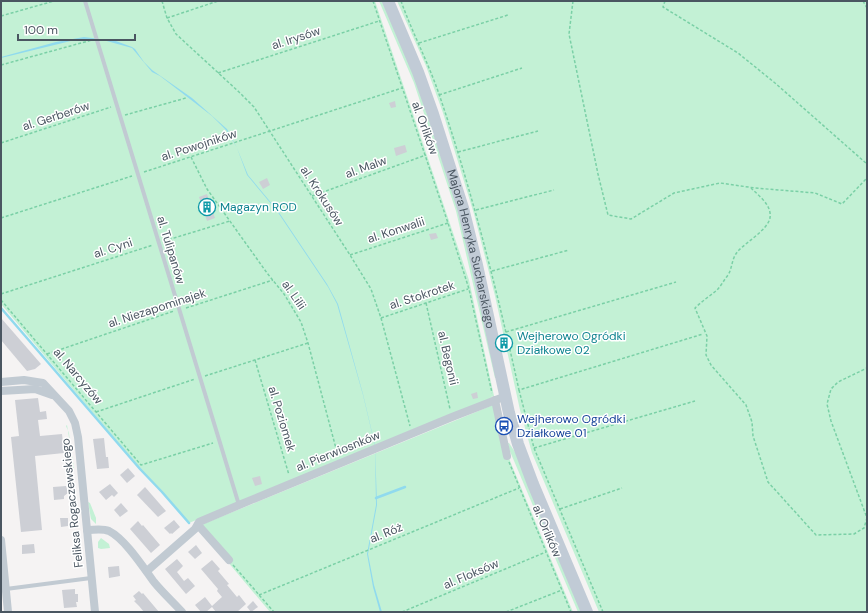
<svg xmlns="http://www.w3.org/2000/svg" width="868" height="613" font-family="'DM Sans',sans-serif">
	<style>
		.green { fill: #c3f1d5 }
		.water { fill: #90daee }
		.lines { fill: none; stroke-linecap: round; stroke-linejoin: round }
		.stream { stroke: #90daee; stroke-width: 2.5 }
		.building { fill: #cdcfd5 }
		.path { stroke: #7ad0a6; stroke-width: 1.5; stroke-dasharray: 3 2; stroke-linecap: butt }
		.lane { stroke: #c1cad2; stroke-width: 4 }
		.street { stroke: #c1cad2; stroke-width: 8 }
		.secondary { stroke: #c1cbd6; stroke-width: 12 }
		.labels { text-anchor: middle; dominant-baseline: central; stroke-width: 3; stroke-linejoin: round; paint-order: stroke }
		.street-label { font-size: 12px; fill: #4a5661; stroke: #fff }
		.culture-label { font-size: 12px; fill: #0d838f; stroke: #fff; text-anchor: start }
		.transit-label { font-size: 12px; fill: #164399; stroke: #fff; text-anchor: start }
	</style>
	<rect width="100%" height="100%" fill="#f5f3f3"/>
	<g class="green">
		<path d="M1,1h374l94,279 25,116 -3,1 1,1 -303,125 -27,-31 -22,-23 -139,-165z"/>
		<path d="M379,1h4l28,64 47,144 40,169h-3l-39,-167 -42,-128z"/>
		<path d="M397,1h470v611h-268l-67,-159 -12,-43 -25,-114 -21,-82 -31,-101 -17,-47z"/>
		<path d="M493,405l15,51 65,156h-303l-43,-51 -26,-36z"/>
		<path d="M67,425l7,43h-2l-3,-35 -3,-7z"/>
		<path d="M508,443h1l8,12 65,157h-4l-69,-163z"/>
		<path d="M88,502l2,1 6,15v6l-5,-5z"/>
		<path d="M101,538l8,6 1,4 -9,1 -3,-1v-6z"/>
	</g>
	<path class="water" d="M84,37l32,4 16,6 3,2 9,13 8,8 40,28 35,31 10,19 11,27 30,36 49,73 11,20 25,90 12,51 2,60 -9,49 6,31 8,27h-2l-7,-25 -6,-33 9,-49 -1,-59 -12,-51 -26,-91 -9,-17 -51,-76 -30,-36 -10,-27 -10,-17 -15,-15 -52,-40 -8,-4 -20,-24 -29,-8 -24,-1 -78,19v-1l55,-15z"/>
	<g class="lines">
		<g class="stream">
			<path d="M1,308l139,161 22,23 27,31"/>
			<path d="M376,498l29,-11"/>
		</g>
	</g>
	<g class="building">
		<path d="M395,101l1,6 -5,1 -2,-5z"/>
		<path d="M405,145l2,7 -11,4 -2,-8z"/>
		<path d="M267,178l3,7 -7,4 -4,-7z"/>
		<path d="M207,194l8,24 -8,3 -8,-24z"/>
		<path d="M436,233l2,5 -7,2 -2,-6z"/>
		<path d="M1,318l40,46 -6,5 -8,2 -26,-31z"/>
		<path d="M477,392l1,6 -5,1 -2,-5z"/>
		<path d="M38,398l2,14 6,-1 1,8 -9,1 2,16 22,-2 2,19 -29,3 7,74 -21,2 -10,-95 8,-1 -4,-36z"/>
		<path d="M104,438l2,19h2l1,11 -12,1 -4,-30z"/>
		<path d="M128,468l7,8 -8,7 -7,-8z"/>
		<path d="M260,476l2,8 -7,2 -3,-8z"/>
		<path d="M110,484l8,9 -4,4 -2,-2 -6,5 -7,-8z"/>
		<path d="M66,486l2,7 -4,3v3l-10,1 -1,-13z"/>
		<path d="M145,487l21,24 -8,6 -21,-22z"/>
		<path d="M121,503l7,8 -8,6 -6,-7z"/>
		<path d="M60,518h8v8l-7,1z"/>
		<path d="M174,520l6,7 -8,7 -1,-1 -1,1 -6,-6z"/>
		<path d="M138,521l4,5 1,-1 17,20 -9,8 -21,-24z"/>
		<path d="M34,544l1,9 -13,1v-9z"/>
		<path d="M196,545l6,8 -7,6 -7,-7z"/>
		<path d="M177,559l6,7 -6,6 7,9 4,-3 7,8 -9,8 -21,-25z"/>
		<path d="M212,560l8,9 -2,2 11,13 -2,1 10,12 2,-2 7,9 -9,8h-21l-4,-5 -6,5h-5l-6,-7 10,-8 7,9 10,-9 -5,-6 1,-2 -17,-20z"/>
		<path d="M119,566l1,10 -11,2 -1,-11z"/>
		<path d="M75,589v5h3v8h-2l1,5 -13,1 -2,-18z"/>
		<path d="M139,591l3,3 1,-1 16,19h-15l-5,-6 -5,-5 2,-1 -3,-4z"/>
		<path d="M253,601l5,6 -7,5 -4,-5z"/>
	</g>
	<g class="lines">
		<g class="path">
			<path d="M162,1l5,17 9,16 63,58 15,15 96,148 21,34 10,29 29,108"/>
			<path d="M373,1l75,222 21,66 23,104"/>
			<path d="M401,1c11,31 27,61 38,93 33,97 58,196 80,296l184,-56"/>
			<path d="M573,1l-4,33 29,140 10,41 23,4 43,-26 46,-10 35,5 60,5 27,11 25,-26"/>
			<path d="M665,1l-2,6 75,46 37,30 92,81"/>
			<path d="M863,1l4,7"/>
			<path d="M1,16l53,-15"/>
			<path d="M167,18l51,-17"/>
			<path d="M419,43l89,-28"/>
			<path d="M1,65l91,-25"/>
			<path d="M218,73l161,-52"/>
			<path d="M439,95l83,-27"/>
			<path d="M125,115l61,-17"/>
			<path d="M1,143l110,-36"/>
			<path d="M458,152l80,-21"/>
			<path d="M191,157l16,32 60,84 17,21 17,28 7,21 30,113"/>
			<path d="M144,172l258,-84"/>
			<path d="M751,188c8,8 21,17 19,30 -2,11 -23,24 -31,32 -8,8 -6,17 -11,25 -4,5 -7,11 -11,15 -7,6 -15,11 -22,18l12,28 -1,19 5,10 35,40 6,17 1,14 15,46 48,53 38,-1 10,-6 3,-10 -36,-97 -4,-17 4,-15 7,-7 29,-14"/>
			<path d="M312,196l114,-41"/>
			<path d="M476,210l78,-20"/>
			<path d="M1,218l131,-42"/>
			<path d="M164,241l66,-20"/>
			<path d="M350,255l98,-32"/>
			<path d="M492,271l77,-21"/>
			<path d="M1,294l152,-49"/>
			<path d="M1,300l140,165 72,-22"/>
			<path d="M426,303l24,106"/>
			<path d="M186,308l87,-28"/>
			<path d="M381,318l87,-29"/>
			<path d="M506,332l170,-50"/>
			<path d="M47,354l127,-43"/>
			<path d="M255,360l34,115"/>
			<path d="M205,376l103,-33"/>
			<path d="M519,390l15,58 69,164"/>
			<path d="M96,412l99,-33"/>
			<path d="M534,448l161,-47"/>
			<path d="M509,462l62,150"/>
			<path d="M560,509l62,-21"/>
			<path d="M233,565l41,47"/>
			<path d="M259,595l260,-107"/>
			<path d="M402,612l144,-60"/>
			<path d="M506,612l56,-22"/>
		</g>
		<g class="lane">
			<path d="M85,1l154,504"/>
			<path d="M6,589l85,-11"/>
		</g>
		<g class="street">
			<path d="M1,382l23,-2 19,3 26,28 6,12 3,14 17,175"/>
			<path d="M1,391l34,-2 17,6"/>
			<path d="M495,400l12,56"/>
			<path d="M198,525l31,35"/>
			<path d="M87,530c7,0 15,-2 22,1 16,8 34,36 45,51 9,11 19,20 28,30"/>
			<path d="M1,540l7,72"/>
			<path d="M147,571l48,-42 4,-7 40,-17 213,-88 54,-21"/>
		</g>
		<path class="secondary" id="s1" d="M388,1l30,71 15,42 30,94 14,57 32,148 9,31 15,40 54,128"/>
	</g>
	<defs>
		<g id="building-ring" transform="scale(0.9)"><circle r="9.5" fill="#fff" stroke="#0f9aa8" stroke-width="1.5"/><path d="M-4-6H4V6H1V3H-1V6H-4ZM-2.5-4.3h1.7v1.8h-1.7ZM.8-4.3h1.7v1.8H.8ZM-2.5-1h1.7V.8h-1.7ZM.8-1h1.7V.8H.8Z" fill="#0f9aa8"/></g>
		<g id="bus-ring" transform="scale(0.9)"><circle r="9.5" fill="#fff" stroke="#1a4fb4" stroke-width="1.5"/><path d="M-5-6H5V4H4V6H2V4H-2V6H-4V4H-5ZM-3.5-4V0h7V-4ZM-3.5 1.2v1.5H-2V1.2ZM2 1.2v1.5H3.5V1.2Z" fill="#1a4fb4"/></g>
	</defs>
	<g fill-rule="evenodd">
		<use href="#building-ring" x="207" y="207"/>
		<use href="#building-ring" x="504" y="343"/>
		<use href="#bus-ring" x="504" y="426"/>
	</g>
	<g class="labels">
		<g class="street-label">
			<text transform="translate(296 38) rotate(-18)">al. Irysów</text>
			<text transform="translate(56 116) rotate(-18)">al. Gerberów</text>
			<text transform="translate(425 128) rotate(70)">al. Orlików</text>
			<text transform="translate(199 145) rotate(-18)">al. Powojników</text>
			<text transform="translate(366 167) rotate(-20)">al. Malw</text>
			<text transform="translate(322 196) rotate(57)">al. Krokusów</text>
			<text transform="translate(396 230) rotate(-18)">al. Konwalii</text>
			<text transform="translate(113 248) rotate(-18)">al. Cyni</text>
			<text stroke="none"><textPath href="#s1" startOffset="262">Majora Henryka Sucharskiego</textPath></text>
			<text transform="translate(171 250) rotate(73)">al. Tulipanów</text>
			<text transform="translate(294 295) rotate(55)">al. Lilii</text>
			<text transform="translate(422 295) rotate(-18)">al. Stokrotek</text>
			<text transform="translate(157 308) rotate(-18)">al. Niezapominajek</text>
			<text transform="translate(448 358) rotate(77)">al. Begonii</text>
			<text transform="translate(78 376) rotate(50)">al. Narcyzów</text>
			<text transform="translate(282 419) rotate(73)">al. Poziomek</text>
			<text transform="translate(338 451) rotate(-22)">al. Pierwiosnków</text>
			<text transform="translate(72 503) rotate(-96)">Feliksa Rogaczewskiego</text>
			<text transform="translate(547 531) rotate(67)">al. Orlików</text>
			<text transform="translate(386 533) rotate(-22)">al. Róż</text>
			<text transform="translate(471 574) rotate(-23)">al. Floksów</text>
		</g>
		<g class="culture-label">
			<text x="220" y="207">Magazyn ROD</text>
			<text x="517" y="336">Wejherowo Ogródki<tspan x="517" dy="14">Działkowe 02</tspan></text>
		</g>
		<g class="transit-label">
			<text x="517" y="419">Wejherowo Ogródki<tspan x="517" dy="14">Działkowe 01</tspan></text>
		</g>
	</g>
	<rect width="868" height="613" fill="none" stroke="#4a5661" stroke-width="4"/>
	<path d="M18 34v6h117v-6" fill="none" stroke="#4a5661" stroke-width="2"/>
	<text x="24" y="34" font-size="12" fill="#4a5661" stroke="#ffffff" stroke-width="3" paint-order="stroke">100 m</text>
</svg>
